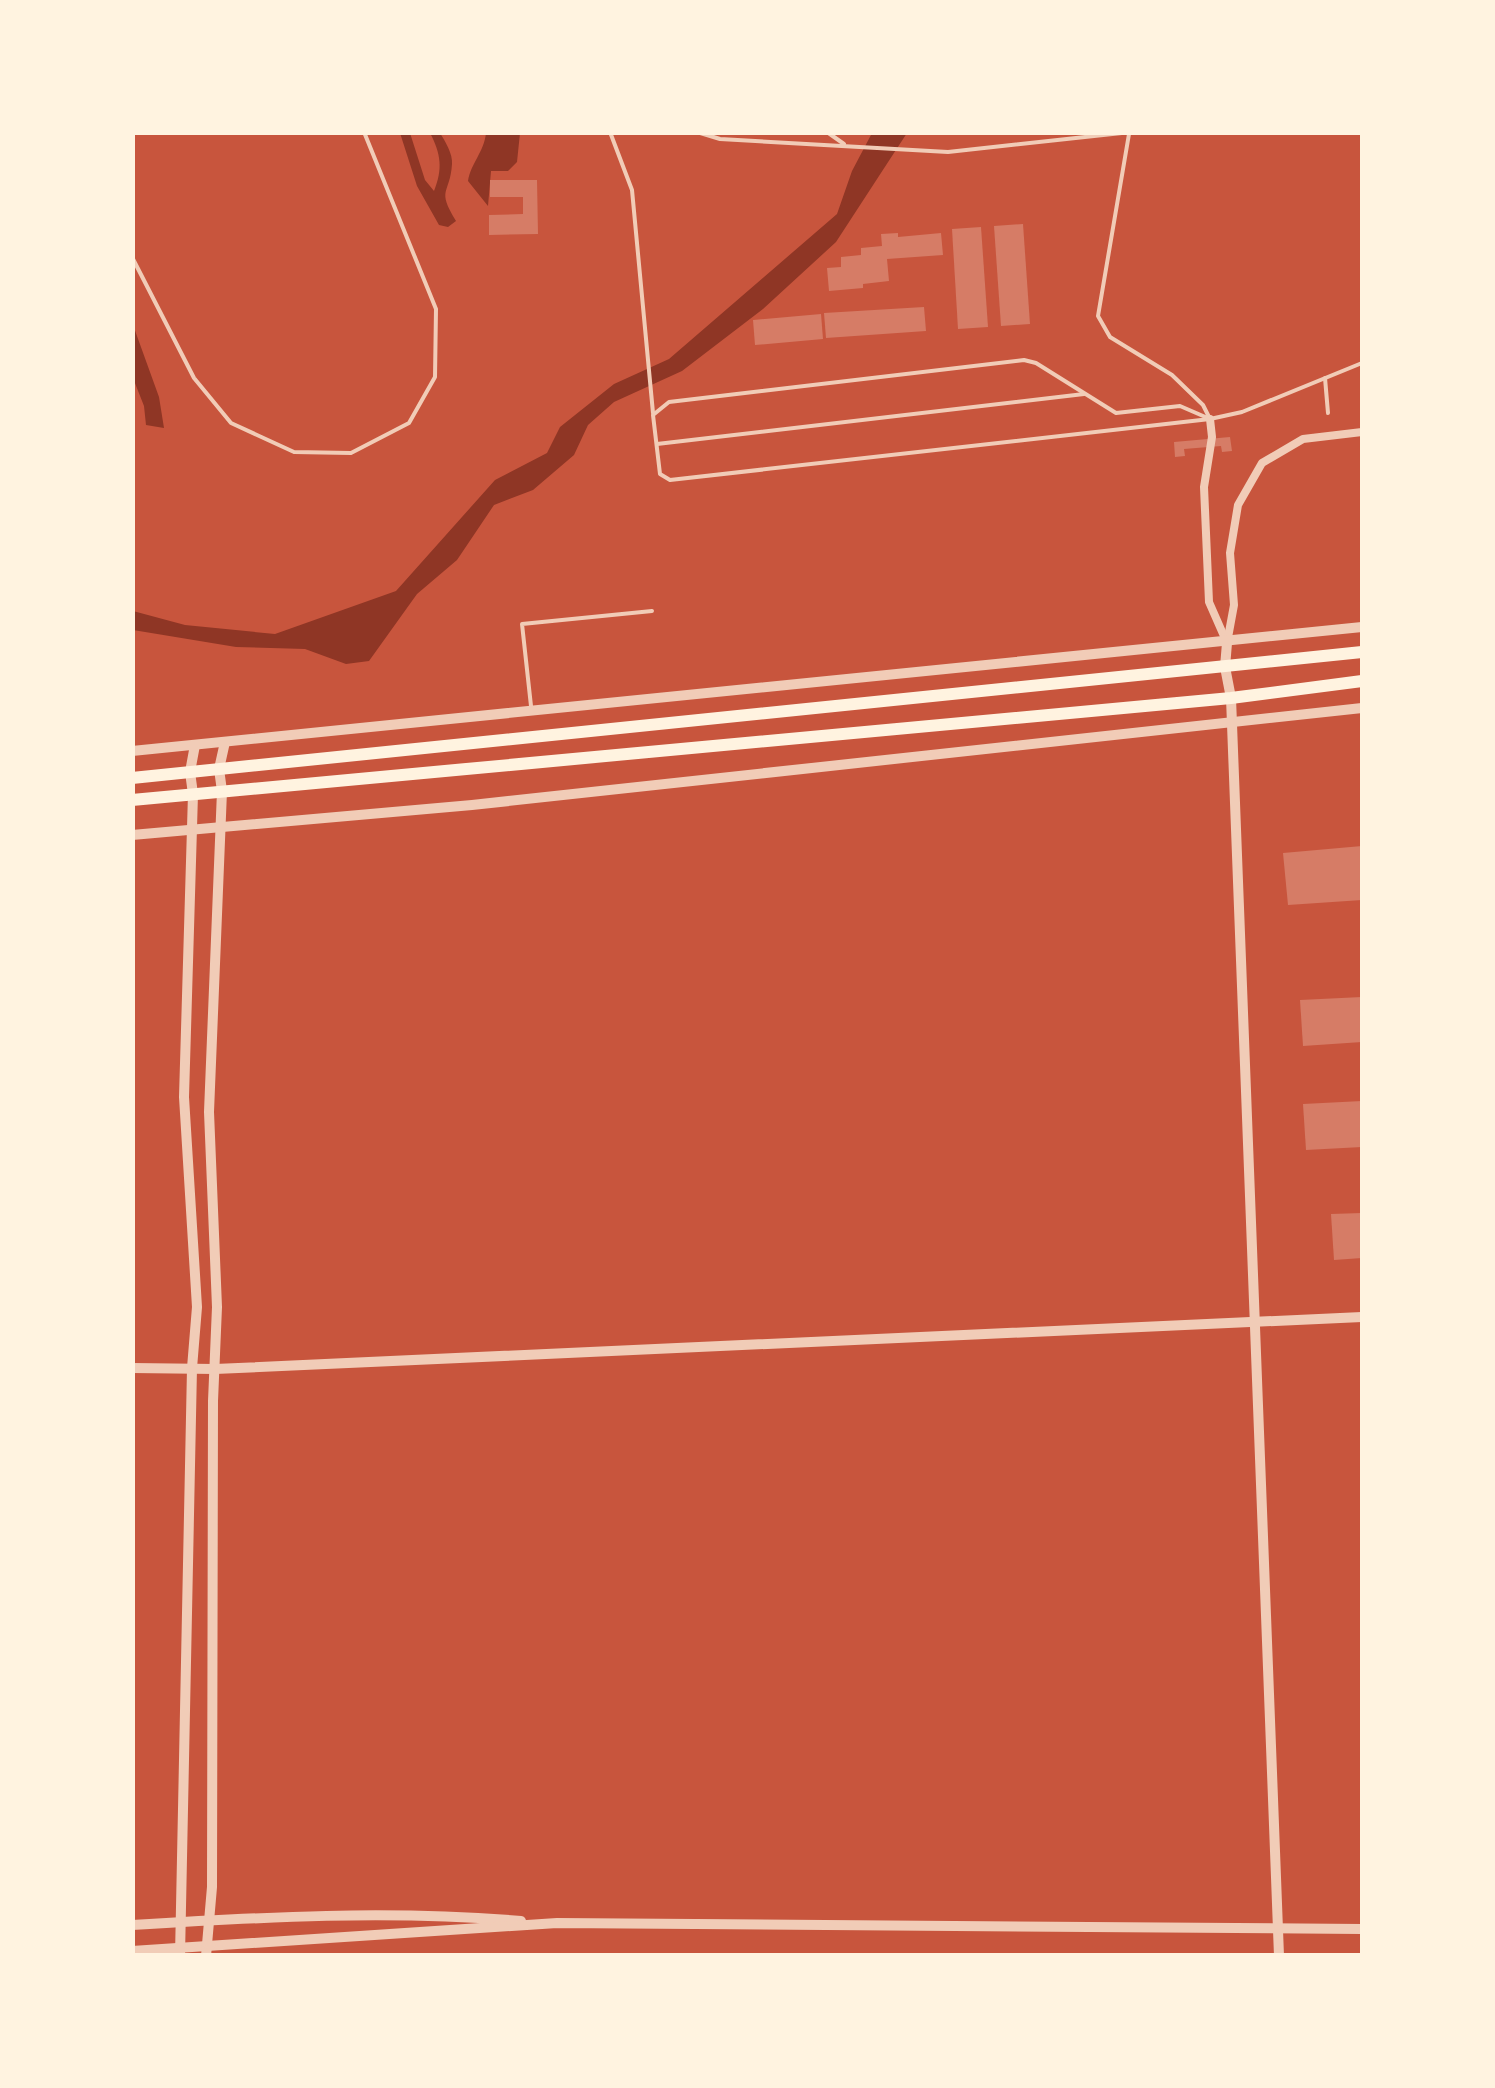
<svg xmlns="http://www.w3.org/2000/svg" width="1495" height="2088" font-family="Manrope,sans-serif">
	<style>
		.water { fill: #8f3625 }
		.building { fill: #d67c66 }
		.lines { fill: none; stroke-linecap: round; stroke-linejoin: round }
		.service { stroke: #f1ccb7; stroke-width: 4 }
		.minor { stroke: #f1ccb7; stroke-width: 8 }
		.tertiary { stroke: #f1ccb7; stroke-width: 10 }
		.primary { stroke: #fff3e0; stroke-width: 12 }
	</style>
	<rect width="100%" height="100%" fill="#c8553d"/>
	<g class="water">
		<path d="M400,133h10l15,47 9,11c9,-22 7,-37 -4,-58h10c5,8 13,21 12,31 -2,31 -16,24 4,57l-8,6 -9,-2 -22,-39z"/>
		<path d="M486,133h34l-3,29 -9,9h-17l-3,35 -20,-25c3,-18 16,-29 18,-48z"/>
		<path d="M872,133h35l-71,109 -73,67 -81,62 -68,31 -26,23 -14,30 -41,35 -39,15 -37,55 -40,34 -48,67 -23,3 -41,-15 -69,-2 -103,-17v-19l52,14 90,9 121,-43 99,-111 52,-27 13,-26 54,-43 55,-25 168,-145 15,-43z"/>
		<path d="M133,325l26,72 5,31 -18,-3 -2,-19 -11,-28z"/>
	</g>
	<g class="building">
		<path d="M490,180h47l1,54 -49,1v-20l34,-1v-17h-33z"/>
		<path d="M1023,224l7,100 -29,2 -7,-100z"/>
		<path d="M981,227l7,100 -30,2 -6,-100z"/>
		<path d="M898,233v4l43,-4 2,22 -56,4 2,22 -26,3v4l-34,3 -2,-23 14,-1v-10l20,-2v-7l21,-2 -1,-12z"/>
		<path d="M924,307l2,24 -100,7 -2,-25z"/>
		<path d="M821,314l2,25 -68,6 -2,-25z"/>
		<path d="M1230,437l2,14 -10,1 -1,-6 -37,3 1,7 -10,1 -1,-15z"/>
		<path d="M1362,846v54l-74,5 -5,-52z"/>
		<path d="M1362,997v45l-59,4 -3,-46z"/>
		<path d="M1362,1101v46l-56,3 -3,-46z"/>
		<path d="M1362,1213v45l-28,2 -3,-46z"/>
	</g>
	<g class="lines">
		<g class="service">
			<path d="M610,132l22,58 21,223"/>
			<path d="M697,132l23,7 228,13 183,-20"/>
			<path d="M827,132l17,12"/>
			<path d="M1129,134l-31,182 12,21 62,38 31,30 7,14"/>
			<path d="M132,257l62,121 37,45 63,29 57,1 58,-30 26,-46 1,-68 -72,-177"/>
			<path d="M1325,378l3,35"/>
			<path d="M1210,419l-30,-13 -64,7 -80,-50 -12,-3 -355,42 -16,13 7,59 10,6 540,-61 32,-7 120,-49"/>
			<path d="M657,444l427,-50"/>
			<path d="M531,706l-9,-82 130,-13"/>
		</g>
		<g class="minor">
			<path d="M1210,419l2,18 -8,50 5,115 18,41"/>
			<path d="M1227,643l7,-38 -4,-52 8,-48 24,-42 41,-24 59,-7"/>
		</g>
		<g class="tertiary">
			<path d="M1227,643l-2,24 6,31 48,1258"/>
			<path d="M132,751l1230,-124"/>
			<path d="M132,835l340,-30 890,-97"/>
			<path d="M132,1368l83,1 1147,-52"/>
			<path d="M132,1925c130,-8 259,-15 389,-4"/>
			<path d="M132,1951l425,-28 805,6"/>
			<path d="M180,1956l12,-588 5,-61 -13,-210 9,-303 -3,-22 5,-27"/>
			<path d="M206,1956l6,-69 1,-486 4,-94 -8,-195 13,-321 -3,-22 6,-27"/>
		</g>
		<g class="primary">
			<path d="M132,778l1230,-126"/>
			<path d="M132,800l1099,-102 131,-17"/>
		</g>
	</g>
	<rect width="1495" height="2088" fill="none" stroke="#fff3e0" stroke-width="270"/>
</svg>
